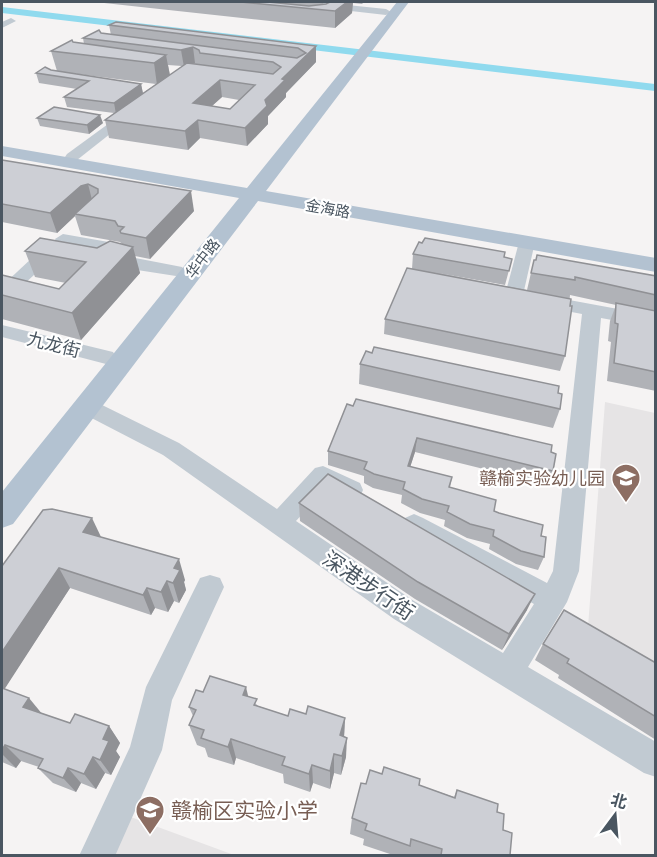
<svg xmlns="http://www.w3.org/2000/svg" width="657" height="857" font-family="'Noto Sans','Noto Sans SC',sans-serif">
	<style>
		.education { fill: #e6e4e5 }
		.water { fill: #90daee }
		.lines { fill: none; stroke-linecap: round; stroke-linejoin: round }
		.minor { fill: #c1cad2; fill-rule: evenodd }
		.major { fill: #b3c2d1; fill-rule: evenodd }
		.wall { fill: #b0b2b7; fill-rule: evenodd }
		.shaded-wall { fill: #909195 }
		.building { fill: #cdcfd5; stroke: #909195; stroke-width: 1.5; fill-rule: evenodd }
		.labels { text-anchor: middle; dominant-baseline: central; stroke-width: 4.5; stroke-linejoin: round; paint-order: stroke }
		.far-street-label { font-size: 15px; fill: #4a5661; stroke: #fff }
		.street-label { font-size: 18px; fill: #4a5661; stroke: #fff }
		.education-label { font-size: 18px; fill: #785e54; stroke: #fff; text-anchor: end }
		.near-street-label { font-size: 21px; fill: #4a5661; stroke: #fff }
		.near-education-label { font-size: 21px; fill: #785e54; stroke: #fff; text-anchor: start }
	</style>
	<rect width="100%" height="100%" fill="#f5f3f3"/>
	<g class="education">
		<path d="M605,402l50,11v256l-67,-42z"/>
		<path d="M128,816l106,39 -124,1z"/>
	</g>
	<path class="water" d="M2,7l653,77v7l-653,-78z"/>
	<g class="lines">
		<g class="minor">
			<path d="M293,2h25l68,7 5,3 -5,3 -88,-10z"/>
			<path d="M11,18l5,3 -14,7v-6z"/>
			<path d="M130,108l4,1 2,3 -2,3 -57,45h-10l-2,-3 2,-3z"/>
			<path d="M63,234l57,10 5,12 57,11 3,4 -3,4 -6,1 -71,-11 -3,-4 6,-7 -1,-2 -50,-9 -2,-4z"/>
			<path d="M527,237l8,5 -12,53 -3,4h-12l-3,-4 14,-53z"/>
			<path d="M53,243l6,1 2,4 -2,4 -49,45 -8,1v-12l45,-42z"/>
			<path d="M542,295l114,21v12l-55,-10 -22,253 -12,31 -39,65 128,75v35l-12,-4 -250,-154 -231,-164 -85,-44 -3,-5 3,-5 8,-3 8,3 85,42 98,66 38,-41 8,-2 37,17 3,7 -3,7 -9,3 -25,-12 -30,33 118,80 89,52 31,-49 -129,-72 -4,-7 4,-7 9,-4 9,4 124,65 6,-12 29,-257 -47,-9 -2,-4 2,-4z"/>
			<path d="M2,325l111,27 3,5 -3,5 -7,2 -104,-27z"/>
			<path d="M210,575l10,3 4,9 -52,113 -10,50 -47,106h-36l51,-109 16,-60 54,-109z"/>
		</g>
		<path class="major" d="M397,2h12l-143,189 390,67v14l-398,-71 -245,323 -11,4v-36l237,-294 -237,-42v-10l245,42z"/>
	</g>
	<g class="wall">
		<path d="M95,2h228v2h3l4,-2h34l-2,2 -9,-1 -1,10 -17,15z"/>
		<path d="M109,25l207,21v16l-30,31v4l-18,19v8l-21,22 -47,-8 -12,12 -79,-12 -4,-18 9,-7 -47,-6 -3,-10 13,-8 -38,-6 -3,-10 15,-3 6,1 -6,-20 22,-9 11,2 -1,-6 18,-5 10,2zM168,65l14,1 -12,9zM70,73l86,11 -13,9 -2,-9zM222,97l17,3 -9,9 -18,-3z"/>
		<path d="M37,118l66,5 -14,11 -49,-8z"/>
		<path d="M2,160l192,51 -44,48 -15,-3 5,17 -59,67 -79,-21v-44l57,14 7,-6 -31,-6 -10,-26 72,-3 25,-4 -2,-2 -39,-7 -6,-19 -18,17 -55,-11z"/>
		<path d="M413,254l91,3 8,2 -7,26 -73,-13 95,18 7,-30 122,16v115l-49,-10 4,-39 -3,-1 2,-20 6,-16 -46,-10 -5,61 -5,15 -176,-37 1,-15 27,-50z"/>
		<path d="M360,364l198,29 2,16 -7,19 -194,-44z"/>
		<path d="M347,404l204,48 2,19 -5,14 -133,-33 -5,15 42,10 -2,10 91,49 3,21 -6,13 -22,-6 -27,-15 1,-5 -23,-6 -23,-12 1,-6 -25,-7 -19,-10 1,-8 -29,-7 -9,-5v-7l-36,-11v-14z"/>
		<path d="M299,503l228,107 -25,40 -87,-51 -115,-78z"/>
		<path d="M100,537l85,43 -1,2 2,8 -7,13 -5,-2 -6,11 -13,-4 -4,7 -81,-27 -66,101 37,24 29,10 39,3 11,17 -4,8 4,6 -9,18 -6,-2 -9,16 -15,-6 -5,9 -23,-9 -15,-15 1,-1 -18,-6 -5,7 -14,-6v-196z"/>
		<path d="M543,644l113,19v77l-98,-62 1,-3 -24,-15z"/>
		<path d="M203,692l45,4 10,10 30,10 18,-2 39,4 -1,19 2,20 -5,18 -7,-2 -4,16 -17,-6 -3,9 -26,-9 -1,-9 -47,-16 -2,7 -26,-8 -3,-9 -8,-3 -8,-20 4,-9 -4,-9z"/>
		<path d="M366,784l53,1 35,12 3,-7 40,22 13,43h-98l-5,-1v1h-14l-30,-10 1,-6 -14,-5 2,-16z"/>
	</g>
	<g class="shaded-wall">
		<path d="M347,2h6l-1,11 -17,15v-17z"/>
		<path d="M316,46v16l-30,31v4l-18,19v8l-21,22 -2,-18 20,-28 17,-21z"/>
		<path d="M193,47l2,16 -11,4 -3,-17z"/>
		<path d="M166,55l4,21 -13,9 -3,-22z"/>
		<path d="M220,80l2,17 -27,24 -2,-18z"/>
		<path d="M141,84l2,10 -27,20 -2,-11z"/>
		<path d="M100,115l3,8 -14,11 -2,-9z"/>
		<path d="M198,120l2,18 -12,12 -3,-19z"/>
		<path d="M88,184l5,20 -18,10v2l-18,17 -7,-20 31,-27z"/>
		<path d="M191,191l3,20 -44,48 -4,-21z"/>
		<path d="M133,247l7,26 -59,67 -9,-27z"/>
		<path d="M417,438l-2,14 -9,28 2,-14z"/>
		<path d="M92,518l10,21 -19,-7z"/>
		<path d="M179,559l6,21 -1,2 2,8 -7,13 -6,-20 1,-15z"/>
		<path d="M59,568l11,20 -68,105v-41z"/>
		<path d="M167,581l7,20 -6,11 -7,-20z"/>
		<path d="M147,588l8,20 -4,7 -8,-20z"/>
		<path d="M535,594l-8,16 -25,40 7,-16z"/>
		<path d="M246,687l5,21 -8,-13z"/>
		<path d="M29,698l14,17 -20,-8z"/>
		<path d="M345,718l-1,20 -4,-3z"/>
		<path d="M109,726l11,17 -4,8 4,6 -9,18 -11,-15 3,-21z"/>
		<path d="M347,738l-1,19 -5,18 1,-19z"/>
		<path d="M231,739l5,19 -2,7 -6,-18z"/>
		<path d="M5,745l16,16 -5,7 -14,-14v-4z"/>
		<path d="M334,754v19l-4,16v-18z"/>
		<path d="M93,757l12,16 -9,16 -12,-15z"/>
		<path d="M312,765l1,18 -3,9 -1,-18z"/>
		<path d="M68,768l13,15 -5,9 -13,-14z"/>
	</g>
	<g class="building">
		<path d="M241,2h27l41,4 17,-2 4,-2h17l-12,9z"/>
		<path d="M116,22l200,24 -34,33 3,1 -20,20 2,6 -22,22 -47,-8 -13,11 -80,-11 82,-57 86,11 8,-7 -8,-5 -73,-9 -1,-3 -6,-3 -12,3 -98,-12 16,-8 2,3 196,25 9,-5 -8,-5 -189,-23zM220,80l35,5 -25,24 -37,-6z"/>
		<path d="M72,40l1,2 93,13 -12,8 -103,-12z"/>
		<path d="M45,67l6,3 90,14 -27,19 -50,-6 25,-16 -53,-8z"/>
		<path d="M54,107l46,8 -13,10 -50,-7z"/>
		<path d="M2,160l189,31 -45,47 -25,-5 -1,-2 4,-4 -6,-1 -3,-5 -40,-7 23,-21v-4l-10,-5 -7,2 -31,27 -48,-9z"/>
		<path d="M40,238l57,10 13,-7 23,6 -61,66 -70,-18v-20l57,14 27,-27 -61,-11z"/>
		<path d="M425,238l80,14 -1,5 8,2 -3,12 -96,-17 6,-12 3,1z"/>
		<path d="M537,255l119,21v19l-81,-18v3l-44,-7 3,-13h2z"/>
		<path d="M407,268l164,31 -1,7h2l-7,50 -180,-37z"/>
		<path d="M616,303l40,8v61l-42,-9 4,-39 -3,-1z"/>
		<path d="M374,347l185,39 -1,7 4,1 -2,15 -200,-45 6,-13 6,2z"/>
		<path d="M356,399l196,46 -1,7 5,2 -3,17 -136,-33 -9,28 44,11 -3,10 47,13 -2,11 5,2 44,12 -2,11 5,1 -2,20 -23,-6 -28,-15 1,-6 -24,-6 -23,-12 2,-6 -27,-7 -19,-10 2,-7 -31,-8 -10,-5 3,-7 -39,-11 19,-47 6,2z"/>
		<path d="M328,474l207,120 -26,40 -91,-52 -119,-79z"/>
		<path d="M52,509l40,9 -9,14 96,27 -5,9 6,2 -7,13 -6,-2 -6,11 -14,-4 -4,7 -84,-27 -57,84v-86l41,-56z"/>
		<path d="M564,610l92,53v54l-89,-54 2,-4 -26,-15z"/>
		<path d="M210,676l36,11 -3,8 14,4 -3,6 34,11 2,-7 16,5 2,-8 37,12 -5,17 7,3 -5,18 -8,-2 -4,17 -18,-6 -3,9 -27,-9 3,-8 -54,-18 -3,8 -27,-9 3,-8 -15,-5 7,-15 -7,-3 7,-17 7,2z"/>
		<path d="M2,688l27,10 -6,9 47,16 5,-9 34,12 -6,13 6,2 -9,19 -7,-3 -9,17 -16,-6 -5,10 -25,-10 5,-9 -38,-14 -3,5z"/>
		<path d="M384,767l36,12 -1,6 36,13 2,-8 41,14 -1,8 7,2 -1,16 9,3 -2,22h-69l1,-6 -31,-10 -1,7 -45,-16 2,-6 -15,-6 9,-35 5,1 4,-14 12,4z"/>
	</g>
	<defs>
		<g id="school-pin" transform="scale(1.5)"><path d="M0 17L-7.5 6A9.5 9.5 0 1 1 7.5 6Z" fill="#8d6e63" stroke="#fff"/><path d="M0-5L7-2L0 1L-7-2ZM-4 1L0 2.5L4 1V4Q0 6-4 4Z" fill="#fff"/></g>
	</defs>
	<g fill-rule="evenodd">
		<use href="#school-pin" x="626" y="478"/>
		<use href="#school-pin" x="150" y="810"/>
	</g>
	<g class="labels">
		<g class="far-street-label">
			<text transform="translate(328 208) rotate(10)">金海路</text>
			<text transform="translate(202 258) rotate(-52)">华中路</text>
		</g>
		<g class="street-label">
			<text transform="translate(54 344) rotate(14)">九龙街</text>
		</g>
		<g class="education-label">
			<text x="605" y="478">赣榆实验幼儿园</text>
		</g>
		<g class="near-street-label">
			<text transform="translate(369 585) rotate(34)">深港步行街</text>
		</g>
		<g class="near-education-label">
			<text x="171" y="810">赣榆区实验小学</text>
		</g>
	</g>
	<rect width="657" height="857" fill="none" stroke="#4a5661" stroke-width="6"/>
	<g transform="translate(615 815) rotate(16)" stroke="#ffffff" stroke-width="4.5" paint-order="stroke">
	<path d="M0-4.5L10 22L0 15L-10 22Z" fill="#4a5661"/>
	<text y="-9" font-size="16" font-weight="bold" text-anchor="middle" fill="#4a5661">北</text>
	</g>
</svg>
